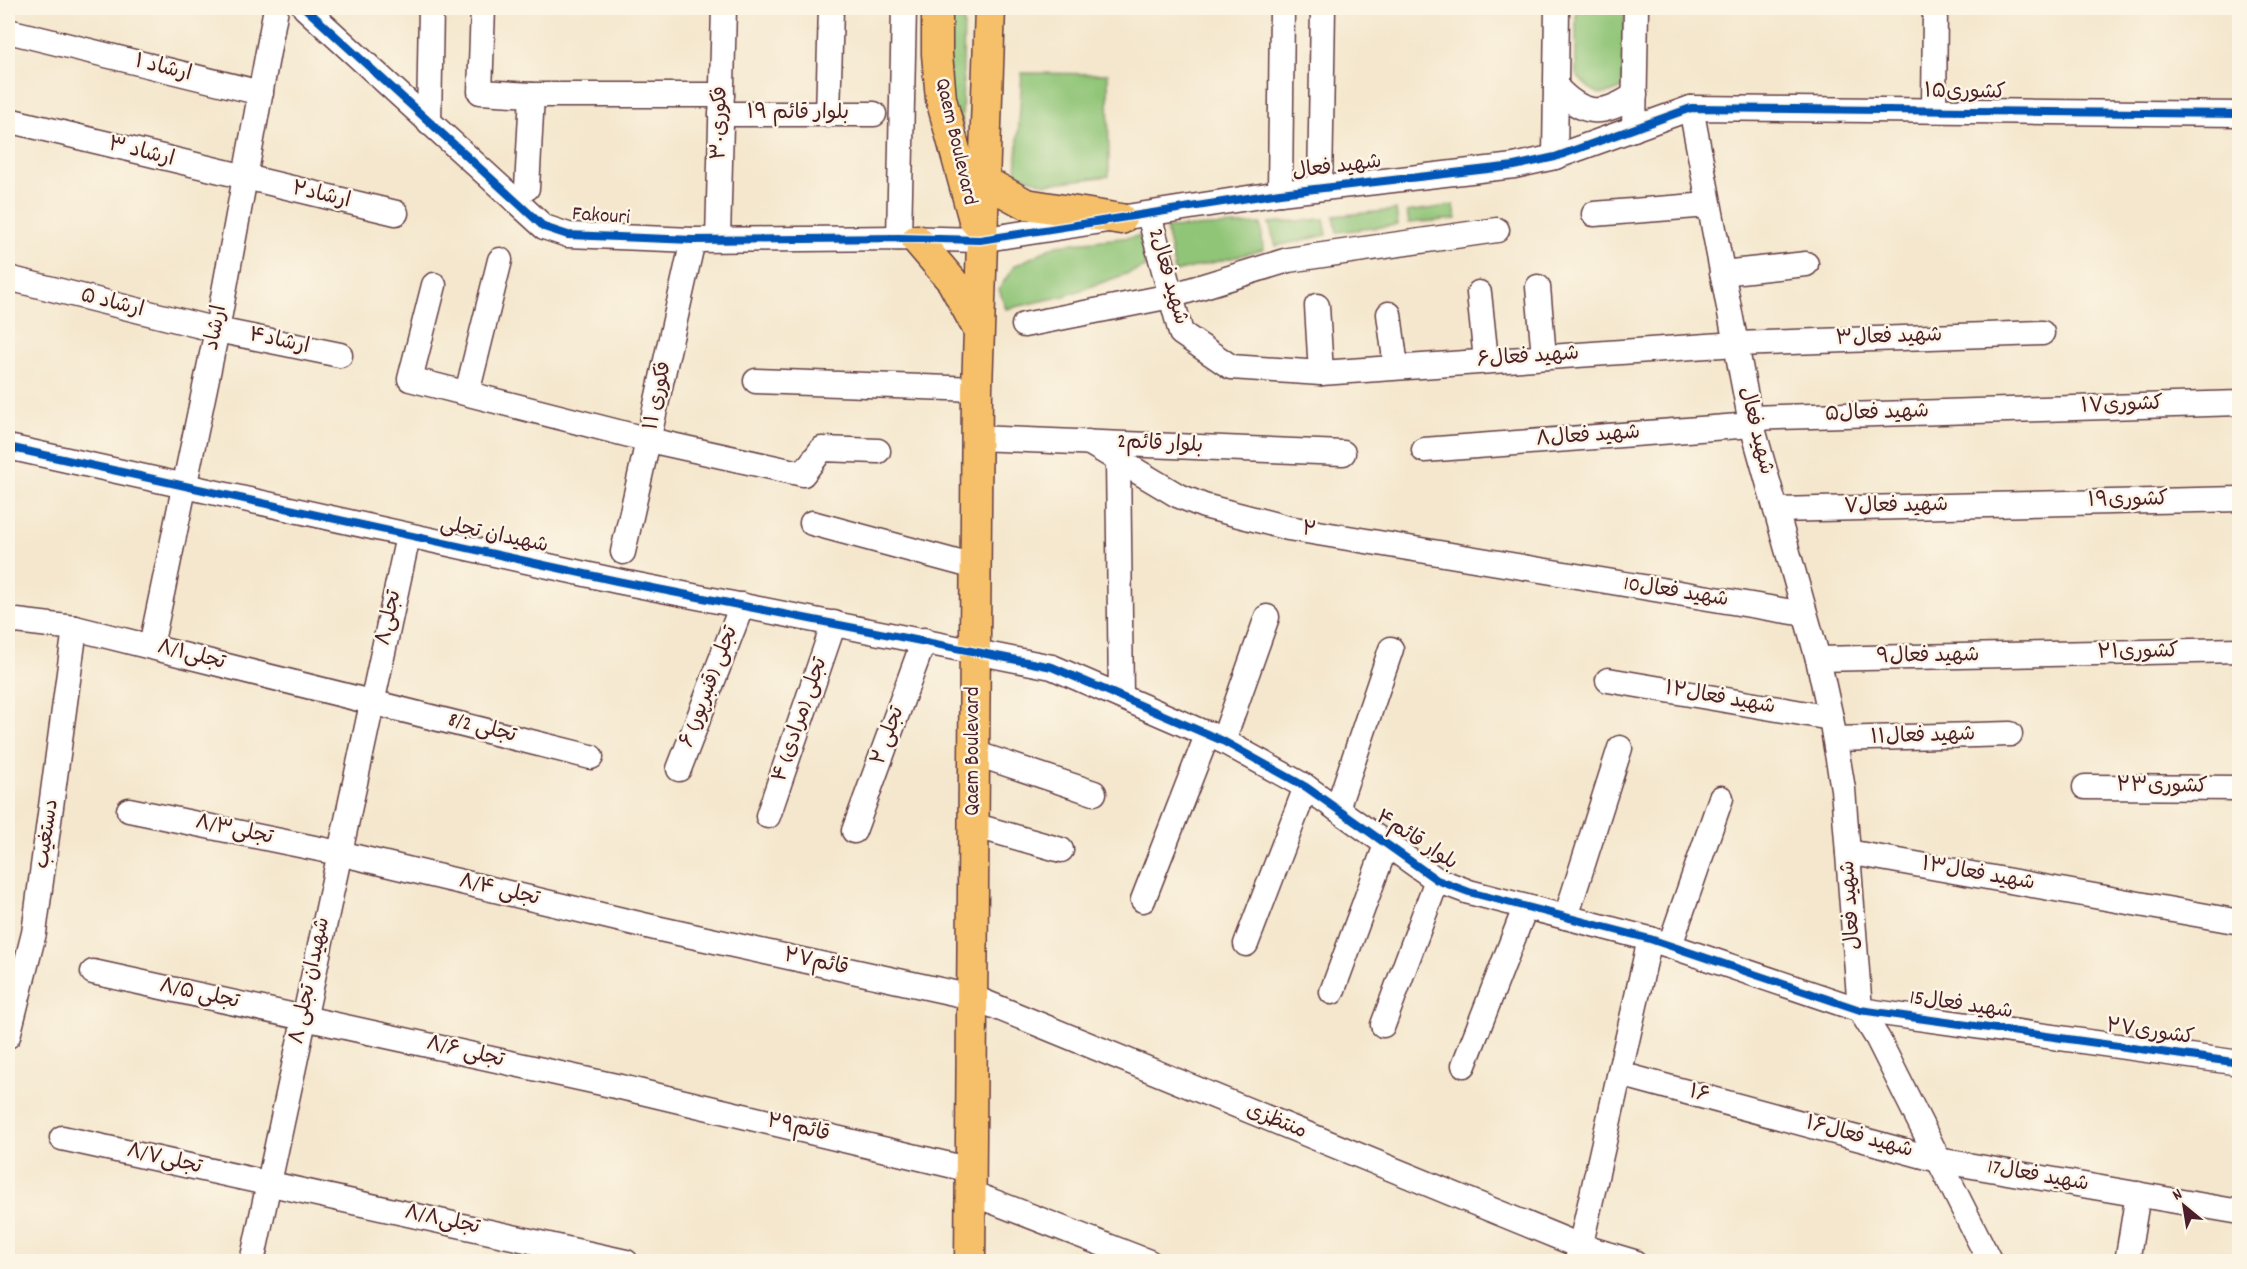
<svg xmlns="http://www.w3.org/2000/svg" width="2247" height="1269" font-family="Dekko,'Playpen Sans Arabic',sans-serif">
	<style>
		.green { fill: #90c577; stroke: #6d7251; stroke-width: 1.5 }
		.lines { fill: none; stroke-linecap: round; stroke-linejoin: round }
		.minor-casing { stroke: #643d43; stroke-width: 27 }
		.major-casing { stroke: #643d43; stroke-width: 33 }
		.minor { stroke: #fff; stroke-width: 24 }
		.major { stroke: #f6c06b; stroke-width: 30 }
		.cycleway-casing { stroke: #fcf5e5; stroke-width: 11 }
		.cycleway { stroke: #0057b8; stroke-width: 8 }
		.labels { text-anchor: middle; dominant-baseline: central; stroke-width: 5; stroke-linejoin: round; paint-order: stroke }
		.street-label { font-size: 21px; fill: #4a1f2b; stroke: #fcf5e5 }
	</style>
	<rect width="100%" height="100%" fill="#fcf5e5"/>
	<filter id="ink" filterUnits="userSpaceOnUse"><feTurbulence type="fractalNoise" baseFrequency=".0167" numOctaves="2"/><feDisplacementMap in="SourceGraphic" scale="12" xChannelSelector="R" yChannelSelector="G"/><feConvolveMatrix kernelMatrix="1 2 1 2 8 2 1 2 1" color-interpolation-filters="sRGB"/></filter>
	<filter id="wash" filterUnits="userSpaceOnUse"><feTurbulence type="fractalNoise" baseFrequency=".008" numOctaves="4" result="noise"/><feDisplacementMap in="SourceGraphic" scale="24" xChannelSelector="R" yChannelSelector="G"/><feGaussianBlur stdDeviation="1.35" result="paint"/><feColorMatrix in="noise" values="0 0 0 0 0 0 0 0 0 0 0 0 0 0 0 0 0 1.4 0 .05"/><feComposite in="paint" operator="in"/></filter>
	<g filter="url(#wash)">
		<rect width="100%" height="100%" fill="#f4e7cd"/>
		<g class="green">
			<path d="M950,8h14l-2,121 -14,-32z"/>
			<path d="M1576,8h49l-3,80c-24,12 -28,5 -46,-13z"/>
			<path d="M1022,73l86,1 1,102 -63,8 -30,-10z"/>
			<path d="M1454,205l2,14 -47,4 -2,-11z"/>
			<path d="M1396,210l2,15 -61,7 -3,-16z"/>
			<path d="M1324,219l3,16 -51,11 -7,-23z"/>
			<path d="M1261,224l2,26 -88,22 -9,-44z"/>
			<path d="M1140,236l6,31 -82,29 -58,13 -7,-20 15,-23 43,-21z"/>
		</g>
	</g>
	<g filter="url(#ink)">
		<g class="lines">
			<g class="minor-casing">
				<g id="minor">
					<path d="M305,8l239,219 24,8 125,5 206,-2 81,2 300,-47 234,-27 41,-9 136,-49 549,6"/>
					<path d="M483,8l-3,84 52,3h190"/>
					<path d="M8,31l253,62"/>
					<path d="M1556,87c27,29 46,30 79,8"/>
					<path d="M1691,108l59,310 68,241 13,59 12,71 17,221 18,29 112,223"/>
					<path d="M1934,110l1,-102"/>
					<path d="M721,114h153"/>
					<path d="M828,115l3,-107"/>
					<path d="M8,120l388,93"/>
					<path d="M429,123l2,-115"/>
					<path d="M1634,129l2,-121"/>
					<path d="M1555,157l2,-149"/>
					<path d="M527,188l5,-93"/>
					<path d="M1320,188l3,-180"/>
					<path d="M1280,193l2,-185"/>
					<path d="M1594,214l115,-9"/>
					<path d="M1149,215l32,118 50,34 90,6 415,-29 306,-11"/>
					<path d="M899,238l5,-230"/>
					<path d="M718,239l6,-231"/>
					<path d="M1722,273l84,-9"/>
					<path d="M8,278l209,52 123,25"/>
					<path d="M434,285l-24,94 239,61 154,34 19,-25 56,2"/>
					<path d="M1538,287l6,70"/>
					<path d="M1479,293l7,67"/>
					<path d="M1317,306l4,67"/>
					<path d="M1389,314l7,53"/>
					<path d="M1024,325l147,-29 117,-36 209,-30"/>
					<path d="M756,381l221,8"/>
					<path d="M467,393l33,-133"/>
					<path d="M1750,418l490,-15"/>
					<path d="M976,438l367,15"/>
					<path d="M1088,442l89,53 27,11 84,22 517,86"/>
					<path d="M8,447l609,134 435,86 171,74 83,46 131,93 32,12 181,47 210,71 380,53"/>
					<path d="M1424,450l328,-25"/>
					<path d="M1118,459l3,237"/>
					<path d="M1776,510l464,-11"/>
					<path d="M812,523l163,44"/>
					<path d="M623,552l70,-312"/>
					<path d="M8,620l67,8 516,129"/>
					<path d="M151,646l66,-316 59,-322"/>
					<path d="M1818,659l422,-9"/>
					<path d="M1608,680l223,38"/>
					<path d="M1835,739l175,-5"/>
					<path d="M1223,741l44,-124"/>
					<path d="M974,753l120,40"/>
					<path d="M679,769l63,-164"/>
					<path d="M2085,787l155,1"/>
					<path d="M1337,809l54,-160"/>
					<path d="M129,810l210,43 321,76 312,68 608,249 54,16"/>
					<path d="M768,816l66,-193"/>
					<path d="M973,825l88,25"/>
					<path d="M854,831l70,-191"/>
					<path d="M1848,852l392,70"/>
					<path d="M1143,900l65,-167"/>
					<path d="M1566,917l54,-169"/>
					<path d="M1246,944l60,-157"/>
					<path d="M1670,945l51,-147"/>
					<path d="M93,972l532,116 346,82"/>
					<path d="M1332,992l54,-147"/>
					<path d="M1383,1025l54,-145"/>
					<path d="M8,1036l26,-103 41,-305"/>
					<path d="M1464,1065l61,-157"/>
					<path d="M1620,1074l318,86 302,52"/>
					<path d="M62,1138l564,124"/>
					<path d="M971,1193l178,69"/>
					<path d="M1577,1261l73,-322"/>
					<path d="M252,1262l156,-726"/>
					<path d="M2127,1262l11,-68"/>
				</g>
			</g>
			<g class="major-casing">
				<g id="major">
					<path d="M937,8v46l4,45 33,121"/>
					<path d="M984,181l42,23 95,15"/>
					<path d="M917,240l35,41 25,46"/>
					<path d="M970,1262l7,-873 13,-381"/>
				</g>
			</g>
			<use href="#minor" class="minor"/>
			<use href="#major" class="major"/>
			<g class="cycleway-casing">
				<g id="cycleway">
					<path d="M305,8l239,219 24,8 125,5 206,-2 81,2 300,-47 234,-27 41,-9 136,-49 549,6"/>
					<path d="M8,447l609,134 435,86 171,74 83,46 131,93 32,12 181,47 210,71 380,53"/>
				</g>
			</g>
			<use href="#cycleway" class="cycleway"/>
		</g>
	</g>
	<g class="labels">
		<g class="street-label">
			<text transform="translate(163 69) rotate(14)">۱ ارشاد</text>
			<text transform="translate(1965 93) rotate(1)">کشوری۱۵</text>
			<text x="798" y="114">بلوار قائم ۱۹</text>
			<text transform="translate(721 123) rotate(-89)">فکوری۳۰</text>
			<text transform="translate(955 142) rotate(77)">Qaem Boulevard</text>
			<text transform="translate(141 153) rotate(14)">۳ ارشاد</text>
			<text transform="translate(1337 168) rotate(-7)">شهید فعال</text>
			<text transform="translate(321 196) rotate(13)">۲ارشاد</text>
			<text transform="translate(601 217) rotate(4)">Fakouri</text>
			<text transform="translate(1167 277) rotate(74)">شهید فعال2</text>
			<text transform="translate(112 304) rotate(14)">۵ ارشاد</text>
			<text transform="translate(217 328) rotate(-79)">ارشاد</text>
			<text transform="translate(1889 338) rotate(-2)">شهید فعال۳</text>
			<text transform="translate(279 342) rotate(12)">۴ارشاد</text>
			<text transform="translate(1528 358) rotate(-4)">شهید فعال۶</text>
			<text transform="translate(659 396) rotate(-78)">فکوری ۱۱</text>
			<text transform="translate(2122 406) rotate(-2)">۱۷کشوری</text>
			<text transform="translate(1877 414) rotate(-2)">شهید فعال۵</text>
			<text transform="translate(1755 431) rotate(76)">شهید فعال</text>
			<text transform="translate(1588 437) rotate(-4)">شهید فعال۸</text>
			<text transform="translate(1160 445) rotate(3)">2بلوار قائم</text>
			<text transform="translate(2128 501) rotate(-1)">۱۹کشوری</text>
			<text transform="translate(1896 507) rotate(-1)">شهید فعال۷</text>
			<text transform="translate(1309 531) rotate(9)">۲</text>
			<text transform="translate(494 536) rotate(12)">شهیدان تجلی</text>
			<text transform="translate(1676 593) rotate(9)">10شهید فعال</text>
			<text transform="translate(390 618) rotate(-78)">تجلی۸</text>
			<text transform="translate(2138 653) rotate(-1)">۲۱کشوری</text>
			<text transform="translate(191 656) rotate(14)">تجلی۸/۱</text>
			<text transform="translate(1928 657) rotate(-1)">شهید فعال۹</text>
			<text transform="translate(710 687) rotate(-69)">۶ تجلی (قنبرپور)</text>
			<text transform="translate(1720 699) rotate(10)">شهید فعال۱۲</text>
			<text transform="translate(801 720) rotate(-71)">۴ تجلی (مرادی)</text>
			<text transform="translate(482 729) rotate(14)">8/2 تجلی</text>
			<text transform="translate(889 736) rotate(-70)">۲ تجلی</text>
			<text transform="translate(1923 737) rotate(-2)">شهید فعال۱۱</text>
			<text transform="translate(974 751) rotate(-90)">Qaem Boulevard</text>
			<text transform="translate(2162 787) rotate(1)">کشوری۲۳</text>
			<text transform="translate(234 831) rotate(12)">تجلی۸/۳</text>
			<text transform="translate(48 834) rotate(-82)">دستغیب</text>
			<text transform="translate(1416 841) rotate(33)">بلوار قائم۴</text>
			<text transform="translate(1978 875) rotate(10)">شهید فعال۱۳</text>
			<text transform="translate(499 891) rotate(13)">۸/۴ تجلی</text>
			<text transform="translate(1852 905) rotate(-94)">شهید فعال</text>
			<text transform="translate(816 963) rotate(12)">قائم۲۷</text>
			<text transform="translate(311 981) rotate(-78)">شهیدان تجلی ۸</text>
			<text transform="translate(199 995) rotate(12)">تجلی ۸/۵</text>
			<text transform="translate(1961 1006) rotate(8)">15شهید فعال</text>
			<text transform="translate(2150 1033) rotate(8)">کشوری۲۷</text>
			<text transform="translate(465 1053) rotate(13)">تجلی ۸/۶</text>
			<text transform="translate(1699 1095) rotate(15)">۱۶</text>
			<text transform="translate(1276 1122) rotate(22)">منتظزی</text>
			<text transform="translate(798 1129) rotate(13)">قائم۲۹</text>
			<text transform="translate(1859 1138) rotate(15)">شهید فعال۱۶</text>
			<text transform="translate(164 1160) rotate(13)">تجلی۸/۷</text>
			<text transform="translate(2038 1177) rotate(10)">17شهید فعال</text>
			<text transform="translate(442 1221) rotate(12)">تجلی۸/۸</text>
		</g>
	</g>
	<rect width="2247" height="1269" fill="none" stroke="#fcf5e5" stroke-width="30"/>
	<g transform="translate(2184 1206) rotate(330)" stroke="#fcf5e5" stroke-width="4.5" paint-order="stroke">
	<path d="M0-4.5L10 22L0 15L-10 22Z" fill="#4a1f2b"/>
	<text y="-9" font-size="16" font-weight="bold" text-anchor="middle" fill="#4a1f2b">N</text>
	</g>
</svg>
